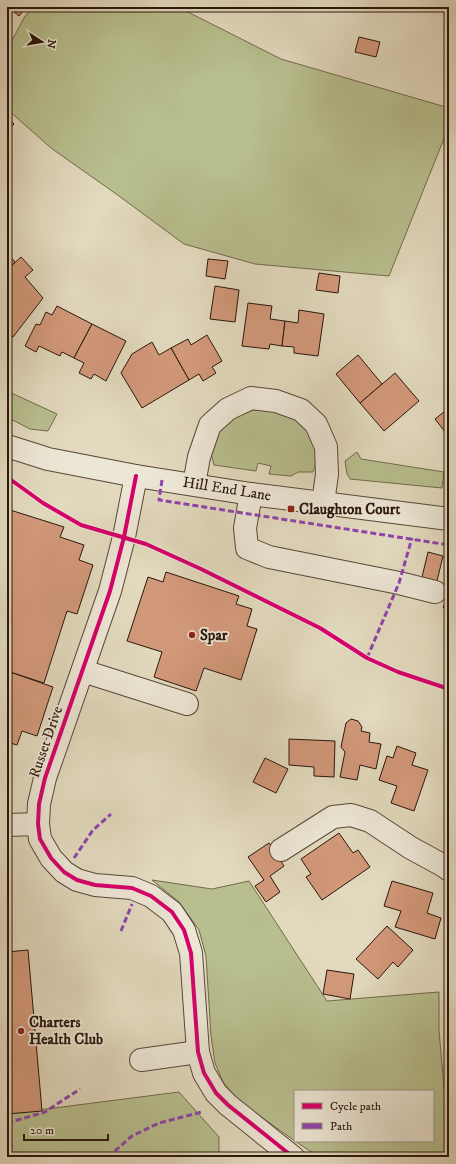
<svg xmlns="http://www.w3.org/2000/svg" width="456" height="1164" font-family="'IM FELL DW Pica',serif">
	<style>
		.green { fill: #b8be8e; stroke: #716a4c }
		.building { fill: #d2987a; stroke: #2a160b }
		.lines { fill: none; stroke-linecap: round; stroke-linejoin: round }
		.minor-casing { stroke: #584738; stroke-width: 24 }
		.minor { stroke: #ece6d5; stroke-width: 22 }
		.quiet { stroke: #8e44ad; stroke-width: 3; stroke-dasharray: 6 3; stroke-linecap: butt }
		.cycleway-casing { stroke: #ece6d5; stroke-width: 6 }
		.cycleway { stroke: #d6006c; stroke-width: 4 }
		.poi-dot { fill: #8f2418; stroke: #ece6d5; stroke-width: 1.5 }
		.labels { text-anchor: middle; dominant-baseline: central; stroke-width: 3.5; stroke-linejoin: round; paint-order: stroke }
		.street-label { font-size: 15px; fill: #2a160b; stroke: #ece6d5 }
		.poi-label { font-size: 15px; font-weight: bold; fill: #2a160b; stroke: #ece6d5; text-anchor: start }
	</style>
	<rect width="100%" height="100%" fill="#e2d9be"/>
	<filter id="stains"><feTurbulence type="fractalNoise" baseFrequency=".005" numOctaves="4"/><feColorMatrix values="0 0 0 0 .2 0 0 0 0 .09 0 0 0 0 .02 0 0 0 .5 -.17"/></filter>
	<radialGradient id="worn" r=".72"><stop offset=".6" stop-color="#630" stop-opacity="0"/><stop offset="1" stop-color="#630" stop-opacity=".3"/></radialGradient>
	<g class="green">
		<path d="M35,7h143l103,52 168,49v18l-60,150 -134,-12 -71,-20 -65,-48 -68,-48 -44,-39v-59l18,-34z"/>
		<path d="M7,391l50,23 -9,17 -18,-2 -23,-12z"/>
		<path d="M249,410c13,0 28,0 40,5 12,6 26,23 28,36 1,7 -2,14 -4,21h-15l-7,4 -22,-2 2,-8 -13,-3 -2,8 -42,-6 -4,-16 9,-19 14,-12z"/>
		<path d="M357,452l4,7 83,13 -2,16 -92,-9 -3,-5 -2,-13z"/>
		<path d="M152,880l60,9 37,-8 78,120 112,-9v39l10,112 -1,9 -3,5h-123l-9,-4 -18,-12h138v-50h-138v50l-56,-40 -16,-19 -8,-19 -4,-27 -5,-80 -7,-26 -20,-28z"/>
		<path d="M179,1092l40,45v20h-212v-43z"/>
	</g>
	<g class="building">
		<path d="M8,7h18l-7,9z"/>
		<path d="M359,37l21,5 -4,15 -21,-5z"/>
		<path d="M7,116l7,8 -7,7z"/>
		<path d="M7,253l8,9 -8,8z"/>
		<path d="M21,257l12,13 -8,7 18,21 -30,39 -6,-8v-59z"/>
		<path d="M208,259l20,2 -3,18 -19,-3z"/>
		<path d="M319,273l21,3 -2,17 -22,-3z"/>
		<path d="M215,286l24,4 -4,32 -25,-3z"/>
		<path d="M248,303l24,3 -2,13 15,2 -3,25 -12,-2 -1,5 -27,-3z"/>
		<path d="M57,306l35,18 -18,34 -12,-6 -2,4 -21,-10 -3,6 -11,-6 11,-22 4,1 6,-13 6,3z"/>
		<path d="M299,310l25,4 -6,42 -24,-3v-6l-12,-1 3,-25 13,2z"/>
		<path d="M92,324l34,17 -20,40 -12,-7 -3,5 -12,-6 5,-10 -10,-5z"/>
		<path d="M207,335l15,26 -10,6 4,6 -13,8 -4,-7 -10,6 -18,-32 17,-9 3,6z"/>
		<path d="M152,342l7,13 12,-7 18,32 -47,28 -21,-35 11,-19z"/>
		<path d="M358,355l24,29 -22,19 -24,-29z"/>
		<path d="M395,373l24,28 -35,30 -24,-28z"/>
		<path d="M449,408v29l-14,-18z"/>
		<path d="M7,509l57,18 -4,10 24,8 -5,15 14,5 -16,49 -10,-3 -23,72 -37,-12v-72l2,-8 -2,-1z"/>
		<path d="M428,552l15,4 -6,25 -15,-4z"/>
		<path d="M166,572l73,24 -3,8 16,5 -5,17 10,3 -16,51 -37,-12 -8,23 -42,-14 8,-25 -35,-11 21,-64 15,5z"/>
		<path d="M449,597v14l-6,-4z"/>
		<path d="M7,671l46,16 -16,49 -15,-5 -5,14 -10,-3z"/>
		<path d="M351,719l7,2 4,6 -1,4 9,2 -1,9 12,2 -5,25 -16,-4 -3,15 -17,-3 5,-25 -4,-5 5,-24z"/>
		<path d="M289,739l46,2 -1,36 -20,-1v-9l-25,-2z"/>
		<path d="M397,746l19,7 -4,12 16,5 -14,41 -23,-8 6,-17 -18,-6 8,-24 6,2z"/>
		<path d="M265,758l23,11 -12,24 -23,-11z"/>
		<path d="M339,833l14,20 5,-3 12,17 -48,33 -16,-23 5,-3 -10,-15z"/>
		<path d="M269,843l15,23 -14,10 10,16 -14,10 -11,-16 9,-6 -16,-23z"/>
		<path d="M392,881l41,12 -6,20 14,5 -6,21 -40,-12 6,-16 -17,-5z"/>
		<path d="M387,926l26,24 -15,17 -5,-5 -15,17 -22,-20z"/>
		<path d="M28,950l14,161 -35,3v-162z"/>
		<path d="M327,970l27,4 -4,25 -27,-5z"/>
	</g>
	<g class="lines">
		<g class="minor-casing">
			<g id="minor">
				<path d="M7,446l41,13 88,17 115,18 198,25"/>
				<path d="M136,476l-12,61 -14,54 -65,187 -6,26 -1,20 2,15 11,19 13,14 13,8 18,5 37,3 19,8 21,16 12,18 7,23 7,99 6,21 12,20 12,12 65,52"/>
				<path d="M194,484l5,-27 11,-32 18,-16 23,-11 25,3 25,9 15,14 10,23 1,27 -4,29"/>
				<path d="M251,494l-6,34 2,20 22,9 130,26 36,9"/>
				<path d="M83,671l104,33"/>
				<path d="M7,825l31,-1"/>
				<path d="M281,850l52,-33 18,-2 19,6 41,27 33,18 5,4"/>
				<path d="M141,1060l57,-8"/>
			</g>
		</g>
		<use href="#minor" class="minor"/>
		<g class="quiet">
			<path d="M162,480l-3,20 290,45"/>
			<path d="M367,658l32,-75 13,-45"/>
			<path d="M74,858l19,-28 18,-16"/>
			<path d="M121,931l11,-27"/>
			<path d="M7,1123l38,-11 35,-23"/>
			<path d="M7,1125l6,32"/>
			<path d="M108,1157l24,-21 27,-13 43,-11"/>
		</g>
		<g class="cycleway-casing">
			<g id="cycleway">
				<path d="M136,476l-12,61 -14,54 -65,187 -6,26 -1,20 2,15 11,19 13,14 13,8 18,5 37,3 19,8 21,16 12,18 7,23 7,99 6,21 12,20 12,12 65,52"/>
				<path d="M7,477l36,26 38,22 65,19 55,25 119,59 47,30 31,14 51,17"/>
			</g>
		</g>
		<use href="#cycleway" class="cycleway"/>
	</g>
	<g class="poi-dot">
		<rect x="287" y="505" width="8" height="8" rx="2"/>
		<circle cx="192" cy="635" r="4"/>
		<circle cx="21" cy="1031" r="4"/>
	</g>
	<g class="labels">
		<g class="street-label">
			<text transform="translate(227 489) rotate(9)">Hill End Lane</text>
			<text transform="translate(46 742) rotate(-71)">Russet Drive</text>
		</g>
		<g class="poi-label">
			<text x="299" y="509">Claughton Court</text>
			<text x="200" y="635">Spar</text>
			<text x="29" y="1022">Charters<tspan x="29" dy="17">Health Club</tspan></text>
		</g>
	</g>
	<rect width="456" height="1164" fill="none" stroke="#e2d9be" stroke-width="24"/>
	<rect x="8" y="8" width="440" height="1148" fill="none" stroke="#2a160b" stroke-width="2"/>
	<rect x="12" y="12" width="432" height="1140" fill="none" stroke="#2a160b"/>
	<rect x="294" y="1090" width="140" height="52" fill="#ece6d5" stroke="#9e9384"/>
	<rect x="302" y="1103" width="20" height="6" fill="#d6006c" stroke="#9e9384"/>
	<text x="330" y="1110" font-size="12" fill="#2a160b">Cycle path</text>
	<rect x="302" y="1123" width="20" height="6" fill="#8e44ad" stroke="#9e9384"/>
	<text x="330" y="1130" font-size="12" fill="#2a160b">Path</text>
	<g transform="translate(42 42) rotate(102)" stroke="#ece6d5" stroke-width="3" paint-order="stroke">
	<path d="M0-3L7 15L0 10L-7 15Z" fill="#2a160b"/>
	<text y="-6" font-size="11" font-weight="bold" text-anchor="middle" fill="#2a160b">N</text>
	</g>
	<path d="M24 1134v6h84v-6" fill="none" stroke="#2a160b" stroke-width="2"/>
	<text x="30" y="1134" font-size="12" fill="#2a160b" stroke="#ece6d5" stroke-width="3" paint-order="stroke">20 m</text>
	<rect width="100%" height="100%" filter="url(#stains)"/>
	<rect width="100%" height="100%" fill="url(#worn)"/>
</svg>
